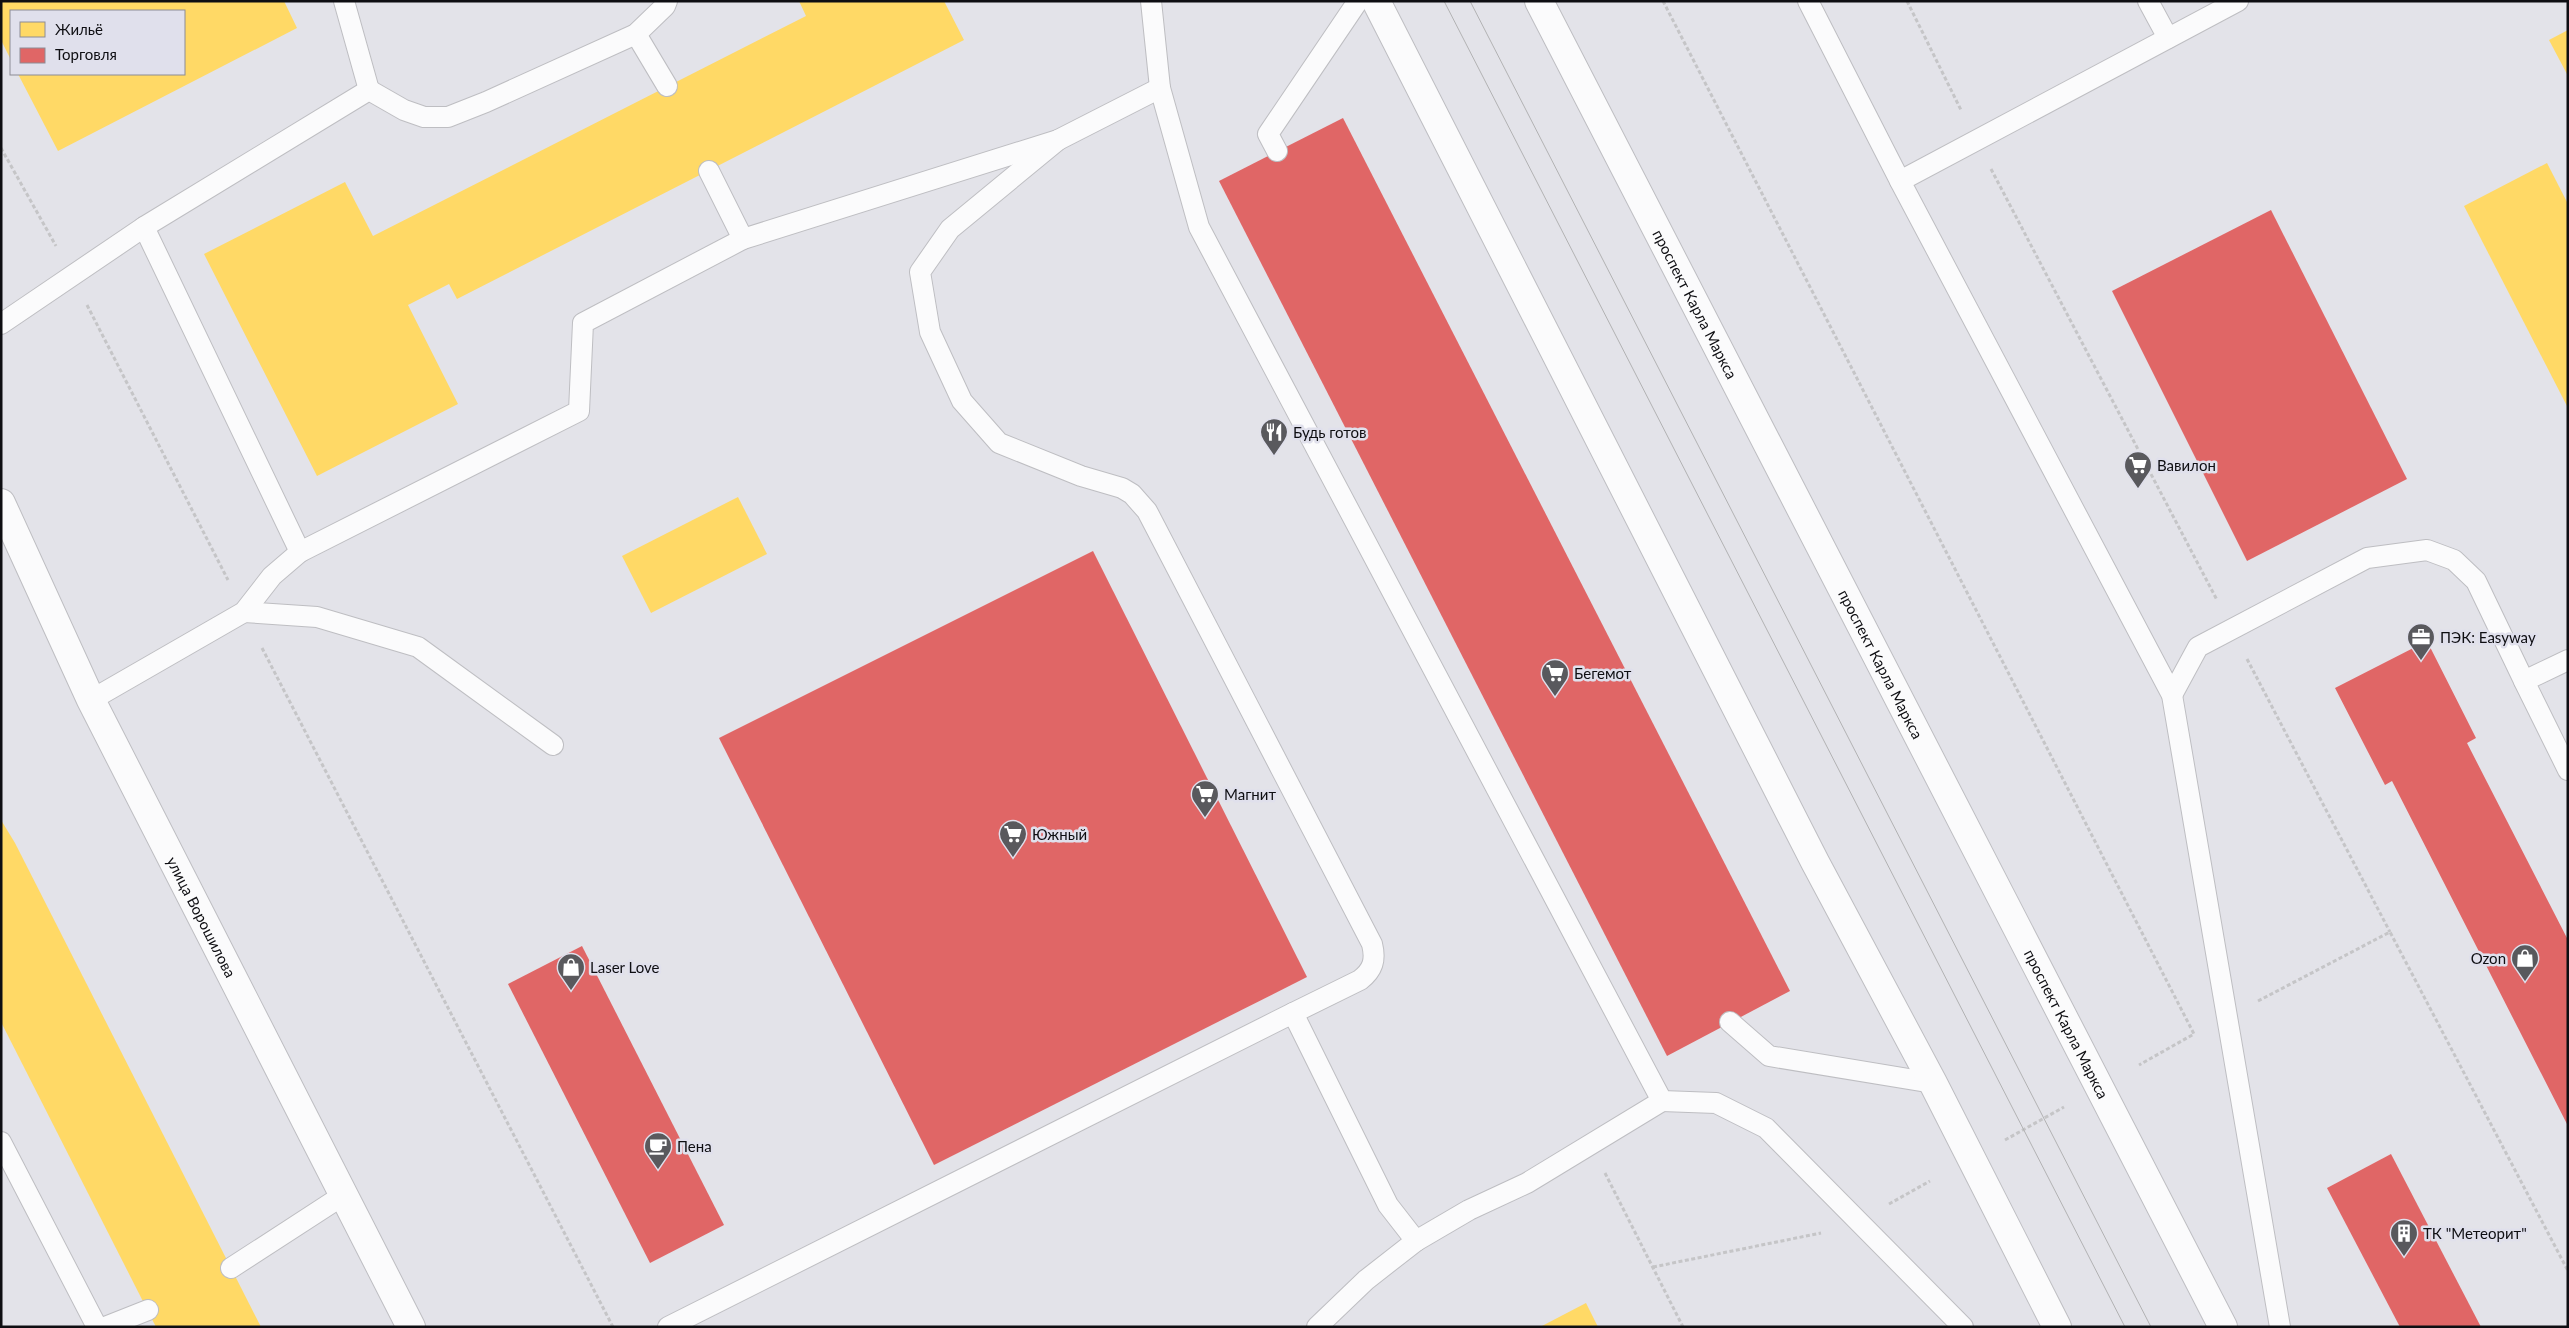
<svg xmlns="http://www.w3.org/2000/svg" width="2569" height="1328" font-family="Lato,sans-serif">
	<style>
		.homes { fill: #ffd966 }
		.shops { fill: #e06666 }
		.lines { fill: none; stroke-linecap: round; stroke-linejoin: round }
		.service-casing { stroke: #bebec2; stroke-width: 22 }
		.secondary-casing { stroke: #bebec2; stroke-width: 30 }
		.path { stroke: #c5c5c7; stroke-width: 3; stroke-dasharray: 4 2.5; stroke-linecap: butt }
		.service { stroke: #fbfbfc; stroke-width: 20 }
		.secondary { stroke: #fbfbfc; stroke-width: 28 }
		.tram { stroke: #b2b2b3; stroke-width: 1 }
		.labels { text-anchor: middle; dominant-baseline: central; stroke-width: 5; stroke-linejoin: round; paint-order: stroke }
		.street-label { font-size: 15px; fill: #0e0e12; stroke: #e0e0ec }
		.poi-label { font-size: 15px; fill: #0e0e12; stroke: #e0e0ec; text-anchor: start }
	</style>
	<rect width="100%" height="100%" fill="#e3e3e9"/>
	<g class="homes">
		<path d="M1,1h283l13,27 -239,123 -40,-77h166v-63h-173v49l-10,-20z"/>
		<path d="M799,1h145l20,39 -507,259 -8,-15 -41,21 50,99 -141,72 -113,-222 141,-72 28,54 433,-220z"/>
		<path d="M2568,30v46l-19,-36z"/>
		<path d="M2547,163l21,41v204l-104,-202z"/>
		<path d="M738,497l29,57 -116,59 -29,-57z"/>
		<path d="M1,820l14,23 246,484h-105l-155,-305z"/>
		<path d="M1586,1303l12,24h-58z"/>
	</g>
	<g class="shops">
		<path d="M1343,118l447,873 -123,65 -448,-875z"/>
		<path d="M2271,210l136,269 -160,82 -135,-270z"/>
		<path d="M1093,551l214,426 -373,188 -215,-427z"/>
		<path d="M2427,641l49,97 -9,5 101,197v186l-176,-345 -7,4 -50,-97z"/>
		<path d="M582,946l142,279 -74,38 -142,-279z"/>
		<path d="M2391,1154l90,173h-81l-73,-139z"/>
	</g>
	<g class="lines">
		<g class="service-casing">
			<g id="service">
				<path d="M344,1l25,89"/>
				<path d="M1151,1l9,87 39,139 463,874 54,2 50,25 197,199"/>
				<path d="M1808,1l92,180"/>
				<path d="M2148,1l20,37"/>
				<path d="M2238,1l-338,180 272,514 108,632"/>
				<path d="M636,34l31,52"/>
				<path d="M1058,140l-108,89 -30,43 10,60 32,69 37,42 82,33 41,12 10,6 15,17 225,433c4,16 1,26 -12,36l-67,33"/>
				<path d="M1277,151l-9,-17 90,-133"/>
				<path d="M709,171l34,68 315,-99 102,-52"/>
				<path d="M144,227l156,325"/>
				<path d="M1,324l143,-97 225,-137 35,20 20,7h24l38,-15 150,-68 29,-28 2,-5"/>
				<path d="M244,612l73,5 101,30 135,98"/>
				<path d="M2568,660l-44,21 44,89"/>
				<path d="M2172,695l26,-48 169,-89 60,-8 27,10 22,21 48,100"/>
				<path d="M91,700l153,-88 28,-36 28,-24 279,-141 4,-88 160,-84"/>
				<path d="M1730,1022l39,34 164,27"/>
				<path d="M1,1142l96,185"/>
				<path d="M231,1268l114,-74"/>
				<path d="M105,1327l43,-17"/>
				<path d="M668,1327l625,-314 95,192 28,36 53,-31 58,-27 135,-82"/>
				<path d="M1317,1327l49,-47 50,-39"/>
			</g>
		</g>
		<g class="secondary-casing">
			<g id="secondary">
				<path d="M1376,1l439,861 118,221 124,244"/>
				<path id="s1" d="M1539,1l684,1326"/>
				<path id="s2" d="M1,503l90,197 320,627"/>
			</g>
		</g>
		<g class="path">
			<path d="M1663,1l531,1033 -55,31"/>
			<path d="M1907,1l54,109"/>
			<path d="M1,148l55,98"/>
			<path d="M1991,169l226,431"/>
			<path d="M87,305l141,275"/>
			<path d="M262,648l351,679"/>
			<path d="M2247,659l143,273"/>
			<path d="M2258,1001l132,-69 178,339"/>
			<path d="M2005,1140l59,-33"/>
			<path d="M1605,1173l78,154"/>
			<path d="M1889,1204l41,-23"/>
			<path d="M1653,1267l168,-34"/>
		</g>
		<use href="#service" class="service"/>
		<use href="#secondary" class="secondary"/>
		<g class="tram">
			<path d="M1444,1l681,1326"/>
			<path d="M1470,1l681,1326"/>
		</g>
	</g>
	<defs>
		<g id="restaurant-pin" transform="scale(1.4375)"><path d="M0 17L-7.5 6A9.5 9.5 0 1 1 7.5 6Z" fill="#59595d" stroke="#e0e0ec"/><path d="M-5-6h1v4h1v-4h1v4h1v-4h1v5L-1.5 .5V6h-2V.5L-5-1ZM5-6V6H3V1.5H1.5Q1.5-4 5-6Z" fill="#fff"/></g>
		<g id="supermarket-pin" transform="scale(1.4375)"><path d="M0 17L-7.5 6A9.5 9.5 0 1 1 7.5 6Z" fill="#59595d" stroke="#e0e0ec"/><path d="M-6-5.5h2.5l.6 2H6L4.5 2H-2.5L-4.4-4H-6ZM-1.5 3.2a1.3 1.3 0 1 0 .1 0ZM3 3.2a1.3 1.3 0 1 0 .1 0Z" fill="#fff"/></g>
		<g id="office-pin" transform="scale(1.4375)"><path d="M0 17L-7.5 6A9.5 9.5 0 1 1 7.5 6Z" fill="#59595d" stroke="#e0e0ec"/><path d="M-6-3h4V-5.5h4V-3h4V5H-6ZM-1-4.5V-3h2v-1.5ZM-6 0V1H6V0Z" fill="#fff"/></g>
		<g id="shop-pin" transform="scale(1.4375)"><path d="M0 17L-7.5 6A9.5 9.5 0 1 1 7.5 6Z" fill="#59595d" stroke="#e0e0ec"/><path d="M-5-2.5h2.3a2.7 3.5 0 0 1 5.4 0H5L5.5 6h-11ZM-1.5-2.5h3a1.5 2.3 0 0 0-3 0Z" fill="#fff"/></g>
		<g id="cafe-pin" transform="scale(1.4375)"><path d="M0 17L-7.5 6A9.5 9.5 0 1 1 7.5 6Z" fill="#59595d" stroke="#e0e0ec"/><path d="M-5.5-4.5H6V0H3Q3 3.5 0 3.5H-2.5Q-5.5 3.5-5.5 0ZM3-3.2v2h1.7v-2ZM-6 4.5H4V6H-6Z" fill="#fff"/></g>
		<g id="building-pin" transform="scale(1.4375)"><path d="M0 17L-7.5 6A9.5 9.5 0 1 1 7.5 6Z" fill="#59595d" stroke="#e0e0ec"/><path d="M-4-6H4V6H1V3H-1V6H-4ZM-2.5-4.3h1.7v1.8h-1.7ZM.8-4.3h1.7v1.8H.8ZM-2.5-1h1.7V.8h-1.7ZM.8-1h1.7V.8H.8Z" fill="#fff"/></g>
	</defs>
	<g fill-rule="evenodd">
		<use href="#restaurant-pin" x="1274" y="432"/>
		<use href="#supermarket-pin" x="2138" y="465"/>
		<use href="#office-pin" x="2421" y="637"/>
		<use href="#supermarket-pin" x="1555" y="673"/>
		<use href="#supermarket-pin" x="1205" y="794"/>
		<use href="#supermarket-pin" x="1013" y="834"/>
		<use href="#shop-pin" x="2525" y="958"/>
		<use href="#shop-pin" x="571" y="967"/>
		<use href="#cafe-pin" x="658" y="1146"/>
		<use href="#building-pin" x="2404" y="1233"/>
	</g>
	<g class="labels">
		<g class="street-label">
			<text stroke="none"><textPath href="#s1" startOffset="341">проспект Карла Маркса</textPath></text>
			<text stroke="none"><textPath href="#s1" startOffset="746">проспект Карла Маркса</textPath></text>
			<text stroke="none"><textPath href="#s2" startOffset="460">улица Ворошилова</textPath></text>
			<text stroke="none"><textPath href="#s1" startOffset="1151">проспект Карла Маркса</textPath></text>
		</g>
		<g class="poi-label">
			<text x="1293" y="432">Будь готов</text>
			<text x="2157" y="465">Вавилон</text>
			<text x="2440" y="637">ПЭК: Easyway</text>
			<text x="1574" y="673">Бегемот</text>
			<text x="1224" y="794">Магнит</text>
			<text x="1032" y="834">Южный</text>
			<text x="2506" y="958" text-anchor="end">Ozon</text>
			<text x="590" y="967">Laser Love</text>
			<text x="677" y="1146">Пена</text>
			<text x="2423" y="1233">ТК "Метеорит"</text>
		</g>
	</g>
	<rect width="2569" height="1328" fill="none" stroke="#0e0e12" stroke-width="5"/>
	<rect x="10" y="10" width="175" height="65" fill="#e0e0ec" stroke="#8c8c95"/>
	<rect x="20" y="22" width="25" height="15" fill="#ffd966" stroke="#8c8c95"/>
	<text x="55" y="35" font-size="15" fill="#0e0e12">Жильё</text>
	<rect x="20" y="48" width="25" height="15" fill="#e06666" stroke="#8c8c95"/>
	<text x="55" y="60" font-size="15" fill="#0e0e12">Торговля</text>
</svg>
